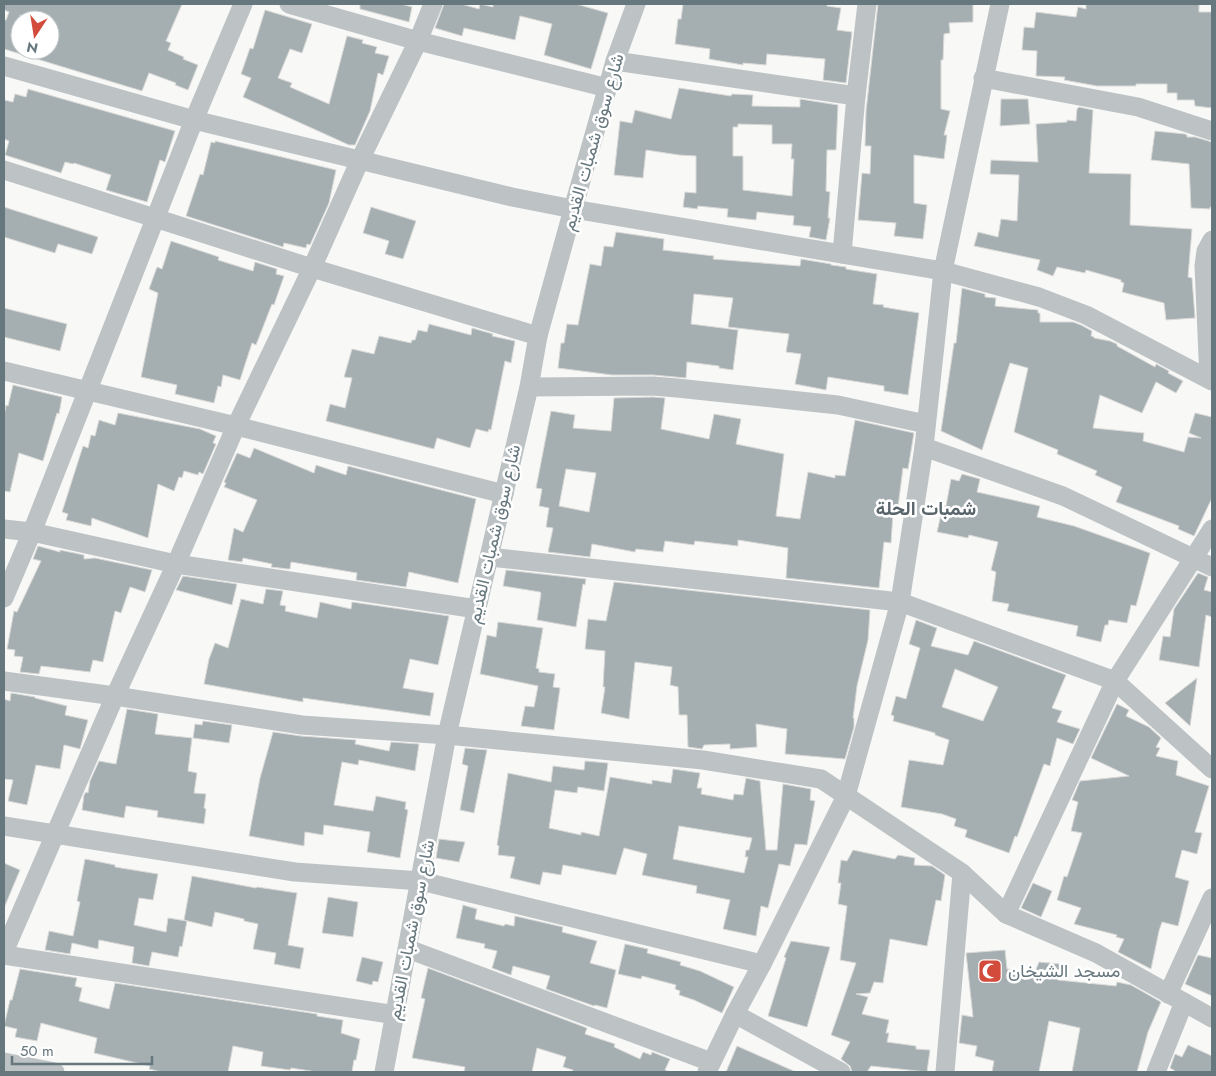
<svg xmlns="http://www.w3.org/2000/svg" width="1216" height="1076" font-family="Jost,Vazirmatn,sans-serif">
	<style>
		.building { fill: #a5afb2; stroke: #dadad8; fill-rule: evenodd }
		.lines { fill: none; stroke-linecap: round; stroke-linejoin: round }
		.minor { stroke: #bdc3c5; stroke-width: 19 }
		.labels { text-anchor: middle; dominant-baseline: central; stroke-width: 5; stroke-linejoin: round; paint-order: stroke }
		.street-label { font-size: 18px; fill: #66777e; stroke: #fff }
		.poi-label { font-size: 18px; fill: #66777e; stroke: #fff; text-anchor: start }
		.neighbourhood-label { font-size: 19px; font-weight: bold; fill: #57646a; stroke: #fff }
	</style>
	<rect width="100%" height="100%" fill="#f8f8f6"/>
	<g class="building">
		<path d="M4,4h178l-16,37 5,2 -3,7 16,7 -1,2 15,6 -10,25 -13,-5 1,-2 -27,-10 -7,18 -138,-42v-29h2l3,-8 -5,-2zM20,15l18,5h12v30h-30v2z"/>
		<path d="M360,4h41l11,3 -3,15 -49,-13z"/>
		<path d="M444,4h17l18,5 1,-5 13,3v-3h83l32,9 -17,56 -47,-14 8,-31 -32,-8 -5,24 -51,-12 -2,8 -27,-8z"/>
		<path d="M683,4h144v2l14,2 -4,22 15,2 -6,51 -23,-3 2,-21 -58,-5 -1,11 -23,-2v2l-34,-6 1,-10 -35,-5 3,-25h3z"/>
		<path d="M878,4h95v18l-24,1 1,10 -6,1 -1,26h-2v49l9,2 -6,24h3l-3,24 -30,-4v48l13,2 -4,34 -29,-3 2,-13 -38,-3 4,-47 8,1 1,-28h-6l1,-35z"/>
		<path d="M1086,4h113v8h13v96l-17,-2 -1,-6h-17v-7h-10v-9h-31v2h-39l-33,-6 1,-3 -29,-1 1,-25 -15,-1 2,-23 10,1 2,-16 40,5 2,-10 8,2z"/>
		<path d="M265,10l47,14 -10,29 -12,-4 -12,29 14,5 -2,4 39,17 18,-68 16,4 -1,3 15,4 -2,6 14,3 -6,19 -5,-2 -8,38 -15,34h-6l-106,-48 8,-19 -10,-4 9,-26 3,1z"/>
		<path d="M679,88l52,8 1,-2 21,1 -1,11 48,1v-8l38,6 -2,45h-9l-1,41 4,1 -2,26h2l-4,22 -17,-3 2,-10 -18,-2 1,-9 -37,-4 -1,8 -29,-3 1,-8 -30,-3 -1,3 -14,-2 2,-15 11,1v-37l-17,-1 -33,-5 -3,28 -29,-3 6,-54 12,2 3,-13 36,9zM738,124l34,1v19h20l-1,15h3l-2,37 -49,-6v-34h-10v-29h5z"/>
		<path d="M28,89l147,42 -10,31 -5,-2 -13,42 -41,-12 5,-15 -37,-12 -1,1 -8,-2 -4,11 -56,-18 4,-14 -5,-2v-39l9,2 2,-8 11,3z"/>
		<path d="M1001,99h27l2,25 -30,2z"/>
		<path d="M1079,107l14,3 -4,63 42,1 -1,51 62,4 -4,48 4,1 3,40 -29,2 -2,-17 -42,-11 2,-9 -3,-1v-2l-35,-10 -1,3 -28,-6 -4,9 -16,-6 3,-10 -66,-14 4,-14 20,5 3,-18 16,2 2,-46 -29,-1 1,-14 47,2 -2,-38 31,-2v-2l9,1 1,-12z"/>
		<path d="M1155,131l30,3 2,1v2h8l17,5v65h-2v2l-19,-1 -2,-44 -38,-4z"/>
		<path d="M215,141l121,29 -7,33 -19,42 -3,-1 -1,4 -22,-5 -1,4 -97,-31 14,-42 3,1 8,-33 4,1z"/>
		<path d="M4,207l94,30 -6,17 -34,-10 -3,9 -51,-16z"/>
		<path d="M371,207l45,14 -13,38 -18,-5 4,-13 -26,-8z"/>
		<path d="M616,232l48,7 -1,11 51,6 -1,3 87,7 1,-7 30,5v1l15,2v2l31,5 -4,30 11,1 -1,2 36,6 -11,82 -24,-4v-5l-56,-9 -2,13 -31,-6 6,-30 -15,-2 3,-18 -61,-7 5,-29 -39,-4 -3,30 47,6 -5,40 -14,-2v-2l-32,-4 -1,16 -33,-3h-41l-54,-7 3,-25h3l3,-19 11,1 12,-61 11,2 3,-20 9,1z"/>
		<path d="M171,241l48,16 -1,3 35,11 2,-9 22,7 -1,5 8,2 -10,29 -2,-1 -16,41 -4,-2 -12,37 -17,-5 -2,12 -3,-1 -4,17 -39,-9 2,-9 -36,-8 17,-84 -9,-4 8,-22 5,2z"/>
		<path d="M962,288l23,6v3l11,1 -1,8 43,4v3h2v9h33l8,3 11,6 -1,5 3,1v1l16,3 7,3v2l38,21 1,-3 13,7 -1,2 15,8 -7,12 -20,-11 -14,31 -42,-18 -7,33 51,5 -1,8 41,11 4,-15 13,1 -12,-5 6,-20 17,4v81l-18,38 -16,-7 1,-3 -63,-24 6,-15 -27,-12 2,-4 -40,-17 1,-4 -44,-18 14,-64 -18,-5 -28,87 -41,-19 13,-88h2z"/>
		<path d="M4,308l63,16 -7,27 -56,-14z"/>
		<path d="M429,324l42,11 1,-7 21,6 -1,2 23,5 -4,22 -6,-2 -14,69 -2,-1 -1,3 -12,-3 -6,19 -33,-10 -3,11 -108,-28 4,-17 15,4 7,-30 -8,-1 8,-28 22,5 5,-18 32,7 1,-3h3l3,-10 9,2z"/>
		<path d="M13,385l49,12 -3,17 -2,-1 -14,48 -24,-8 -9,39 -6,-1v-75l2,-11 2,1z"/>
		<path d="M653,397l12,1 -4,31 48,10 5,-25 27,5 -5,25 48,10 -8,62 24,3 8,-47 27,6v-3l10,1 10,-56 59,13 -6,36 -5,-1 -6,47 -4,-1 -2,29 -7,-1 -5,46 -93,-10 2,-30 -50,-8v6l-43,-5 -1,4 -29,-4 -2,11 -27,-3 -1,3 -43,-8 -2,13 -42,-5 5,-24 -7,-1 3,-19 -10,-2 3,-17 -6,-1 15,-77 24,4 -2,13 38,3 3,-33zM566,469l30,4 -7,39 -30,-6z"/>
		<path d="M118,413l82,16 16,7 -3,7 3,1 -13,30 -4,-2 -1,3 -14,-4 -2,7 -3,-1 -5,14 -16,-7 -10,54 -56,-20 -1,8 -25,-6 2,-6 -6,-2 21,-66 5,2 3,-13 4,1 4,-16 16,5z"/>
		<path d="M254,448l60,25 2,-8 30,10 2,-9 128,33 -18,84 -49,-11 -3,15 -50,-7 1,-7 -66,-11 -1,7h-2l-17,-2 1,-3 -29,-6 -1,4 -14,-2 6,-32 9,4 14,-32 -33,-13 2,-4 -2,-1 13,-29 13,5z"/>
		<path d="M962,474l18,5 -3,13 63,14 -3,11 37,9 76,27 -14,53 -5,-1 -4,18 -18,-3 -1,5h-3l-4,17 -25,-6 2,-10 -71,-15 2,-7 -17,-3 4,-29 -5,-2 7,-28 -29,-7 -1,3 -31,-6 6,-26h3l5,-27 8,2z"/>
		<path d="M38,546l22,6v-2l24,5v4l11,-1 57,12 -7,22 -15,-5 -9,26 -6,-2 -12,51 -10,-2 -3,12 -49,-6 -2,8 -19,-2 3,-15 -9,-1 1,-6 -8,-1 7,-38 3,1 24,-51 -8,-2z"/>
		<path d="M506,570l80,9 -1,6 -2,-1 -7,43 -39,-7 4,-27 -1,-1 -37,-6z"/>
		<path d="M1198,573l10,4 -4,13 8,2v25l-6,-2 -7,52 -40,-7 4,-24 7,1 4,-28z"/>
		<path d="M183,576l54,8 -5,21 -56,-15z"/>
		<path d="M614,582l256,28 -2,30 -11,46 -4,32h1v9l-9,32 -60,-5 2,-25 -31,-5 1,23 -27,2v-5l-26,1 -2,4 -14,-2 -1,-32h-8l-1,-28 -8,-2 2,-18 -37,-5 -6,57 -28,-6 4,-26h-2l2,-36 -20,-2 3,-30 18,2z"/>
		<path d="M266,589l17,2 -3,14 6,1 -1,5 32,7 3,-16 31,7 1,-7 97,14 -11,49 -28,-6 -7,29 31,5 -4,23 -127,-18v4l-99,-18 5,-25 6,-16 13,5 13,-49 22,5z"/>
		<path d="M916,620l21,8 -6,18 37,9 6,-14 92,34 -14,33 10,3 -5,11 23,7 -7,15 -16,-6 -7,28 -6,-2 -27,73 -2,-1 -6,17 -44,-16 2,-7 -13,-4 2,-7 -14,-5 -41,-7 8,-47 34,5 6,-25 -14,-5v-2l-42,-12 1,-5 -3,-1 5,-19 10,3 14,-51 -11,-4zM955,669l43,18 -15,34 -41,-14z"/>
		<path d="M498,622l45,6 -7,40 3,1v3l16,2 -2,13 7,1 -6,42 -33,-4 4,-20 9,1 4,-21 -58,-12 7,-39 9,2z"/>
		<path d="M1197,678l-7,48 -25,-23z"/>
		<path d="M11,693l24,4v1l32,8 -2,9 23,5 -8,29 -16,-4 -4,24 -24,-4 -9,40 -19,-4 5,-21 -9,-1v-80l6,2z"/>
		<path d="M1117,704l12,6 -3,6 23,11 12,11 -5,9 4,1 -4,8 22,5 -2,14 33,11 -14,46 7,1 -5,21 -15,-4 -7,27 14,4 -11,45 -16,-4 -3,9 -8,38 -33,-17 6,-13 -8,-2 1,-2 -43,-11 7,-16 -24,-8 7,-24 3,1 15,-44 -11,-2 7,-29 -6,-2 8,-19 49,-5 -38,-18z"/>
		<path d="M127,709l31,5 -3,20 37,4 -4,33 9,2 -3,20 12,1 -2,14 2,1 -2,15 -47,-7 1,-6 -32,-5 -2,12 -42,-8 2,-15 2,-3 2,1 2,-12 9,-20 17,3z"/>
		<path d="M203,721l29,4 -3,18 -36,-5 2,-14 7,1z"/>
		<path d="M273,732l28,4 55,4 -1,4 34,7 2,-9 28,2 -4,27 -56,-11 -1,5 -16,-3 -8,43 39,6 3,-15 30,6 -1,7 3,1 -8,48 -33,-6 3,-20 -46,-7 -1,10 -18,-3 -1,14 -55,-10 11,-58z"/>
		<path d="M465,748l22,2 -13,63 -14,-3 8,-44 -6,-2z"/>
		<path d="M585,761l23,2 -4,28 -26,-4 -1,6 -22,-3 -6,38 32,7v-3l18,4 11,-59 42,7v-4l19,3 2,-14 27,4 -3,15h5l-1,6 32,6 1,-6 9,1 3,-17 14,3 6,69h11l6,-66 28,5 -1,11 5,1 -8,44 -12,-1 -5,22 -11,-2 -11,44 -7,-2 -5,30 -33,-7 7,-29 -34,-7 1,-7 -55,-11 5,-21 -23,-6 -8,27 -53,-10 -2,10 -18,-3 -3,13 -30,-7 5,-21 -17,-2 1,-9 -2,-1 11,-72 43,9 2,-16 31,4zM679,826l73,12 -3,12h-3l-1,7h3l-4,16 -71,-14z"/>
		<path d="M439,839l26,3 -6,20 -23,-4z"/>
		<path d="M853,850l42,9 3,-4 17,3 -1,7 18,1 13,9 -4,26 -5,-1 -9,46 -37,-7 -7,44 -9,-1 -4,11 -14,1 12,3 -6,17 27,6 -3,13h3l-2,9 29,4v3l14,1 -3,22 -56,-6 -4,6h-15l-2,-6 -9,-7 9,-17 -19,-7 25,-72 -16,-3 7,-54 -9,-2 3,-21h-3l3,-23 6,1z"/>
		<path d="M85,859l30,6v2l43,7 -5,26 -14,-2 -5,27 32,7 2,-14 19,3 -5,26 -2,-1 -2,11 -26,-5 -3,14 -17,-3 2,-16 -35,-7 -1,9 -26,-6 -2,11 -25,-4 4,-19 24,5 7,-34 -3,-1z"/>
		<path d="M4,863l16,7 -16,38z"/>
		<path d="M192,876l64,12 1,-1 40,6 -9,52 16,3 -4,21 -26,-5 2,-11 -23,-4 5,-25 -14,-3v-2l-29,-7 -3,15 -28,-7z"/>
		<path d="M1033,883l19,8 -11,26 -20,-9z"/>
		<path d="M328,897l30,5 -5,35 -31,-4z"/>
		<path d="M463,905l14,4 -2,10 29,7 1,-2 9,2 1,-10 48,11 -1,5 35,9 -7,22 26,7 -9,38 -12,-3 -1,1 -48,-17 4,-13 -37,-10 -2,9 -19,-7 5,-17 -13,-3 1,-4 -29,-6z"/>
		<path d="M791,941l39,6 -23,80 -39,-11 18,-58 -2,-1z"/>
		<path d="M625,944l23,5 -1,4 34,9 -1,3 20,6 34,16 -12,26 -28,-13 -15,-5 1,-4 -5,-2 1,-4 -34,-9 -1,3 -23,-5z"/>
		<path d="M1005,950l2,19 28,3 4,-10 21,2 -2,16 58,6 1,-4 14,3 30,17 -13,30 -11,40h-65l8,-44 -31,-7 -10,51h-47l2,-11 -19,-5 2,-10 -18,-3 3,-28 11,2 -7,-64z"/>
		<path d="M1198,955l14,3v38l-27,-12z"/>
		<path d="M362,957l21,5 -5,20 -5,-1 -1,4 -16,-4z"/>
		<path d="M428,968l159,60 -2,6 30,10 -1,3 26,12 3,-7 8,3 1,-3 18,7 -5,11 5,2h-98l1,-2 -10,-3 3,-10 -29,-9 -5,24h-68l1,-5 -53,-9 13,-59 -4,-1z"/>
		<path d="M20,969l57,9 -2,8 7,2 -3,13 30,8 6,-26 202,31v2l26,4 -2,13 19,6 -4,21h-2l-2,12h-35l-26,-4 -1,2 -29,-4 2,-14 -30,-6 -5,26h-66l-13,-3 1,-3 -56,-13 3,-15 -56,-15 -4,18 -22,-4 2,-8 -13,-3 6,-26h2z"/>
		<path d="M1188,1045l24,11v16h-38l1,-1 -5,-3 5,-14 7,3z"/>
		<path d="M737,1046l59,26h-70z"/>
	</g>
	<g class="lines">
		<g class="minor">
			<path d="M289,4l129,37 190,47"/>
			<path d="M615,61l241,35"/>
			<path d="M4,66l190,54 318,77 61,12 370,62 96,26 47,18 126,66"/>
			<path d="M983,78l155,29 74,24"/>
			<path d="M4,170l308,98 226,68"/>
			<path d="M842,254l14,-158 11,-92"/>
			<path d="M4,371l232,55 268,68"/>
			<path d="M1209,379l-5,-113 2,-15 6,-11"/>
			<path d="M529,387l124,-1 24,2 161,17 88,19"/>
			<path d="M924,447l139,49 149,71"/>
			<path d="M4,529l28,3 144,32 301,45"/>
			<path d="M490,557l410,45 215,79 97,88"/>
			<path d="M4,598l28,-66 162,-412 49,-116"/>
			<path d="M4,681l111,15 187,29 145,10 256,25 118,19 141,94 44,41 90,39 116,65"/>
			<path d="M4,826l291,46 126,9 341,83"/>
			<path d="M1006,914l109,-233 97,-152"/>
			<path d="M408,949l303,113"/>
			<path d="M4,952l111,-256 61,-132 60,-138 76,-158 48,-108 58,-119 15,-37"/>
			<path d="M4,955l392,60"/>
			<path d="M1168,994l44,-96"/>
			<path d="M735,1014l106,58"/>
			<path d="M4,1062l51,10"/>
			<path d="M384,1072l63,-337 82,-348 9,-51 35,-127 42,-148 21,-57"/>
			<path d="M707,1072l28,-58 27,-50 84,-168 54,-194 24,-155 19,-176 57,-267"/>
			<path d="M945,1072l17,-199"/>
			<path d="M1156,1072l28,-70"/>
		</g>
	</g>
	<defs>
		<g id="mosque-square" transform="scale(1.25)"><rect x="-9" y="-9" width="18" height="18" rx="4" fill="#d34b3b" stroke="#fff"/><path d="M3.5-4.9A6 6 0 1 0 3.5 4.9A5 5 0 1 1 3.5-4.9Z" fill="#fff"/></g>
	</defs>
	<g fill-rule="evenodd">
		<use href="#mosque-square" x="990" y="971"/>
	</g>
	<g class="labels">
		<g class="street-label">
			<text transform="translate(593 142) rotate(-74)">شارع سوق شمبات القديم</text>
			<text transform="translate(494 534) rotate(-77)">شارع سوق شمبات القديم</text>
			<text transform="translate(411 930) rotate(-79)">شارع سوق شمبات القديم</text>
		</g>
		<g class="poi-label">
			<text x="1008" y="971">مسجد الشيخان</text>
		</g>
		<g class="neighbourhood-label">
			<text x="926" y="508">شمبات الحلة</text>
		</g>
	</g>
	<rect width="1216" height="1076" fill="none" stroke="#66777e" stroke-width="10"/>
	<g transform="translate(35 35) rotate(192)"><circle r="24" fill="#ffffff" stroke="#c2c9cb"/>
	<path d="M0-4L9 19L0 12L-9 19Z" fill="#d34b3b"/>
	<text y="-8" font-size="14" font-weight="bold" text-anchor="middle" fill="#66777e">N</text>
	</g>
	<path d="M12 1056v8h140v-8" fill="none" stroke="#66777e" stroke-width="2.5"/>
	<text x="20" y="1056" font-size="15" fill="#66777e" stroke="#ffffff" stroke-width="4" paint-order="stroke">50 m</text>
</svg>
